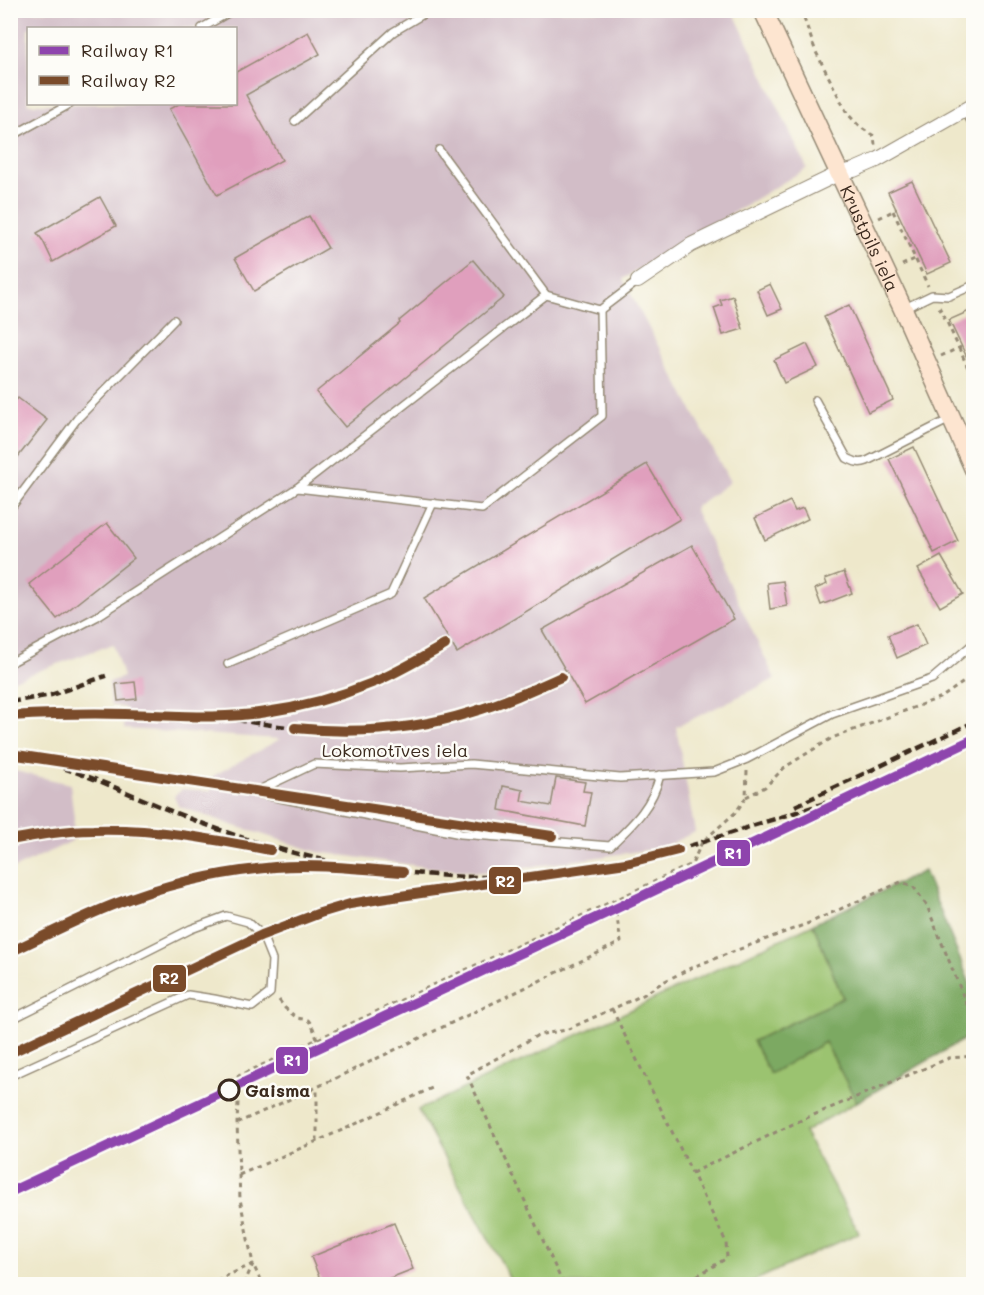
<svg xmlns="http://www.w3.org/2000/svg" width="984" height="1295" font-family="Mali,sans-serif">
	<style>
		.industrial { fill: #d2bdc7; fill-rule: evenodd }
		.green { fill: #9bc36f; stroke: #6b7646; stroke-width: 1.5 }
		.forest { fill: #7ca962; stroke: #5c6a40; stroke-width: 1.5 }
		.building { fill: #e09fbd }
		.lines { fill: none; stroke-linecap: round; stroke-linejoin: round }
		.lane-casing { stroke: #948974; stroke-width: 10 }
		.street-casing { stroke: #948974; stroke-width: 16 }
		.secondary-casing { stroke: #948974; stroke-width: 21 }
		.path { stroke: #948974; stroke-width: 3; stroke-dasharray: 4.5 4.5; stroke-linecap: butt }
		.lane { stroke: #fff; stroke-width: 7 }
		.street { stroke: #fff; stroke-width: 14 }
		.secondary { stroke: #fde5d0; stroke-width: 18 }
		.rail { stroke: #3b2a1e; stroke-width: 4.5; stroke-dasharray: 9 4.5; stroke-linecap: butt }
		.rail-1-casing { stroke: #fdfcf7; stroke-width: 15 }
		.rail-2-casing { stroke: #fdfcf7; stroke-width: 15 }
		.rail-1 { stroke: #8e44ad; stroke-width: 10 }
		.rail-2 { stroke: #7a4b2a; stroke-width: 10 }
		.stop-dot { fill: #fdfcf7; stroke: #3b2a1e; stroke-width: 3 }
		.labels { text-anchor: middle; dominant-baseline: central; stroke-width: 5; stroke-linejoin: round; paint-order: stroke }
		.street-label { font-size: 18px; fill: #3b2a1e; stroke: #fdfcf7 }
		.stop-label { font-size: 18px; font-weight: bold; fill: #3b2a1e; stroke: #fdfcf7; text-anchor: start }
		.line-badge { stroke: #fdfcf7; stroke-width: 2 }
		.badge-label { font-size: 16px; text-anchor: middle; font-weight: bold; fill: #fff }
	</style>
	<rect width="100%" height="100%" fill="#fdfcf7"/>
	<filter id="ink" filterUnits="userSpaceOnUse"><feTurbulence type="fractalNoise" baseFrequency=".0167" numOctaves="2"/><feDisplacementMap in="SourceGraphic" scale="12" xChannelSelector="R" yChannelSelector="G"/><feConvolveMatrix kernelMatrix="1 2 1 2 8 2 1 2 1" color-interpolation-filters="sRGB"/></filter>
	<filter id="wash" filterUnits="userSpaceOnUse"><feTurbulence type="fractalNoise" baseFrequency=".008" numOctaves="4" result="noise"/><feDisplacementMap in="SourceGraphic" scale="24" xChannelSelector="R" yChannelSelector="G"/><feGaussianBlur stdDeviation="1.35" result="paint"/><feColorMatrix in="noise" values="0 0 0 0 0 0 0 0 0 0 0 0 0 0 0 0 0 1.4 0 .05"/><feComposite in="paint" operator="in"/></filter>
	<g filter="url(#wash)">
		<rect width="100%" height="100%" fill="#eee8cb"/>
		<g class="industrial">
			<path d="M11,11h722l74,157 -184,111 107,203 -36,26 81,171 -99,48 19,105 -34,16 -171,25 -64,-6 -108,-15 -86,-27 -54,-19 -4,-10 8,-7 29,2 2,-15 67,-37 -156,-10 1,-21 -14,-3 -2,-23 14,-5 -10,-33 -102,37zM28,28h208v76h-208z"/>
			<path d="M11,770l59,14 4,34 -2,23 -61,29z"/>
		</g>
		<path class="green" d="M813,924l30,74 -90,43 17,32 55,-31 32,60 -53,30 55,101 -112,51h-235l-6,-13 -88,-161z"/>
		<path class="forest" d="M924,871l49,120v43l-116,68 -32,-60 -55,32 -17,-33 90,-43 -30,-74z"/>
		<g id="blocks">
			<g class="building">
				<path d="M308,32l12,22 -74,41 36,65 -65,35 -48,-86 10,-5h57v-32z"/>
				<path d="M912,181l39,82 -24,11 -39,-82z"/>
				<path d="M100,197l16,29 -63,36 -10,-21 -6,-8z"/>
				<path d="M309,216l19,32 -74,43 -19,-33z"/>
				<path d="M473,260l31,37 -159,130 -29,-35 84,-69 -1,-2z"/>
				<path d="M770,284l12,25 -14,6 -11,-25z"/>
				<path d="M733,296l10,33 -20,6 -9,-27 8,-3 -2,-5z"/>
				<path d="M849,305l44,95 -25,12 -44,-95z"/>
				<path d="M974,309v63l-25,-52z"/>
				<path d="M807,344l11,23 -34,16 -10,-23z"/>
				<path d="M18,398l29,22 -37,47v-60z"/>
				<path d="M914,447l44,94 -24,12 -45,-94z"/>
				<path d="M647,464l33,55 -223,134 -33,-55z"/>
				<path d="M790,501l5,10 8,-3 5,11 -43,21 -10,-22z"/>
				<path d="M107,523l27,35 -77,61 -28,-35z"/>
				<path d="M692,545l42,74 -149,85 -43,-74z"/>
				<path d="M941,556l22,38 -23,13 -22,-38z"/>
				<path d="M844,572l8,21 -31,12 -6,-16 12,-5 -2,-5z"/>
				<path d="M783,581l4,25 -17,3 -3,-26z"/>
				<path d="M917,624l9,21 -29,13 -9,-23z"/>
				<path d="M135,682l2,17 -19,2 -2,-17z"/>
				<path d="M556,778l29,4 -2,9 8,1 -6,34 -86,-16 4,-24 20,4 -2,11 30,5z"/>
				<path d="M394,1223l19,46 -38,15h-53l-11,-27z"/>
			</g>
		</g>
	</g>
	<g filter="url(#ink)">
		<use href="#blocks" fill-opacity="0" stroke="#948974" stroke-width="1.5"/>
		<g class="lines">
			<g class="lane-casing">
				<g id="lane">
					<path d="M202,28l31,-18"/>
					<path d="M965,111l9,15"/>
					<path d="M295,121l98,-89 37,-22"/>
					<path d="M10,137l60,-33"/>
					<path d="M439,150l107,145"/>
					<path d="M905,308l27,-13 17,1 25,-11"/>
					<path d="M815,400l32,58c8,4 12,6 20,3l83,-42"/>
					<path d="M297,488l185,21 120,-93 -2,-106"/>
					<path d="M10,509l67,-90 97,-99"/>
					<path d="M10,663l86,-46 201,-129 249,-193 54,15 38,-29"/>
					<path d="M228,664l163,-70 42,-91"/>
					<path d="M660,775c-8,32 -27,49 -50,71l-149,-12 -202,-40 -2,-3 57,-27 86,4 71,-4 149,14 94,-6 33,-13 85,-45 100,-35 42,-36"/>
					<path d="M10,1020l181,-91 35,-13 22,6 14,13 10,25 -2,33 -18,14 -38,-8 -26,-4 -178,81"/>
				</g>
			</g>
			<g class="street-casing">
				<path id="street" d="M638,281l53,-36 149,-72 14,-3 23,-10 97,-55"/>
			</g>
			<g class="secondary-casing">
				<g id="secondary">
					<path id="s1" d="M763,10l140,299 71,160"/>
				</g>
			</g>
			<g class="path">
				<path d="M801,10l15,42 31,61 13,14 14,9 1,9"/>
				<path d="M893,211l35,75"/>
				<path d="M879,218l18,-9"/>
				<path d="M902,265l17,-8"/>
				<path d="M939,307l7,13 28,61"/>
				<path d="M941,356l20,-9"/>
				<path d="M746,797l19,-10 20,-20 47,-29 110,-41 26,-18 6,-6"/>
				<path d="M279,1000l6,8 12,10 11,2 4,5 5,14"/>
				<path d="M612,1009l114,233 1,16 -44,26"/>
				<path d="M237,1123l80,-36 304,-145 -7,-42"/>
				<path d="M317,1141v-54"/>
				<path d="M692,1173l105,-51 152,-64 25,-2"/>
				<path d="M239,1175l108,-47 87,-41"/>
				<path d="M208,1284l45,-20 9,20"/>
				<path d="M244,1284l9,-20 -13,-65 -3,-76 1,-20 -8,-23 462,-216 10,-22 34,-30 10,-15 1,-26"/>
				<path d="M563,1284l-96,-209 71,-40 28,-5 77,-35 20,-13 32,-16 114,-43 92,-41 12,4 14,20 47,117"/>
			</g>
			<use href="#lane" class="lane"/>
			<use href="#street" class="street"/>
			<use href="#secondary" class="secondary"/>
			<g class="rail">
				<path d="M10,702l41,-7 55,-19"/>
				<path d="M10,716c39,-2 77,-3 115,-2 47,1 94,6 141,-2 36,-5 72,-15 106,-29 25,-10 49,-25 73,-38"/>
				<path d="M236,720c29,4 58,9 87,10 49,3 102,-3 149,-18 31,-9 60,-22 89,-35"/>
				<path d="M10,754l542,82"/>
				<path d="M63,768c35,11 69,27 103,41 54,22 105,40 163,52"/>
				<path d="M795,806l179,-84"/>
				<path d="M10,840c28,-5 55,-10 83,-10 50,-1 99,5 147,14"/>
				<path d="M10,952c35,-16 69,-33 104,-48 61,-24 127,-37 192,-38 61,-1 122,12 183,11"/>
				<path d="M10,1053l252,-118 58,-22 30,-9 30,-5 246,-36c44,-10 86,-24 129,-38 46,-14 91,-28 136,-47"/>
			</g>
			<g class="rail-1-casing">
				<path id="rail-1" d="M10,1192l605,-283 359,-170"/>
			</g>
			<g class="rail-2-casing">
				<g id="rail-2">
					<path d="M10,716c39,-2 77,-3 115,-2 47,1 94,6 141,-2 36,-5 72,-15 106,-29 25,-10 49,-25 73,-38"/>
					<path d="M295,728c59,6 120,2 177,-16 31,-9 60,-22 89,-35"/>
					<path d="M10,754l542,82"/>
					<path d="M10,840c28,-5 55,-10 83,-10 60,-2 119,9 177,20"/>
					<path d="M10,952c35,-16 69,-34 105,-48 50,-20 105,-32 160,-37 42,-3 85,2 128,5"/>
					<path d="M10,1053l252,-118 58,-22 30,-9 30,-5 246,-36 52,-13"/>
				</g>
			</g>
			<use href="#rail-1" class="rail-1"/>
			<use href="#rail-2" class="rail-2"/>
		</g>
	</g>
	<circle class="stop-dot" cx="229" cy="1090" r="10"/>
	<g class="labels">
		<g class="street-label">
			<text stroke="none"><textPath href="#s1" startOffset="252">Krustpils iela</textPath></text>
			<text x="395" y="750">Lokomotīves iela</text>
		</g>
		<g class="stop-label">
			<text x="245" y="1090">Gaisma</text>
		</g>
	</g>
	<g class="line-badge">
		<rect x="716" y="839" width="35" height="28" rx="6" fill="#8e44ad"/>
		<rect x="488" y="866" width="34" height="29" rx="6" fill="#7a4b2a"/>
		<rect x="152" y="964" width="35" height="29" rx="6" fill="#7a4b2a"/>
		<rect x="275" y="1046" width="34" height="29" rx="6" fill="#8e44ad"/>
	</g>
	<g class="badge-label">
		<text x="733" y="859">R1</text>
		<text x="505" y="887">R2</text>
		<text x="169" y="984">R2</text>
		<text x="292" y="1066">R1</text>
	</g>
	<rect width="984" height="1295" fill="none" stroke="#fdfcf7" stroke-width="36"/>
	<rect x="27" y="27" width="210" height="78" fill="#fdfcf7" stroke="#afa8a0" stroke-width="1.5"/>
	<rect x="39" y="46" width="30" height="9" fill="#8e44ad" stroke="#afa8a0" stroke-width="1.5"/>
	<text x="81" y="57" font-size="18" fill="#3b2a1e">Railway R1</text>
	<rect x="39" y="76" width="30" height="9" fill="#7a4b2a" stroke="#afa8a0" stroke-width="1.5"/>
	<text x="81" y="87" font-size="18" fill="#3b2a1e">Railway R2</text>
</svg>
